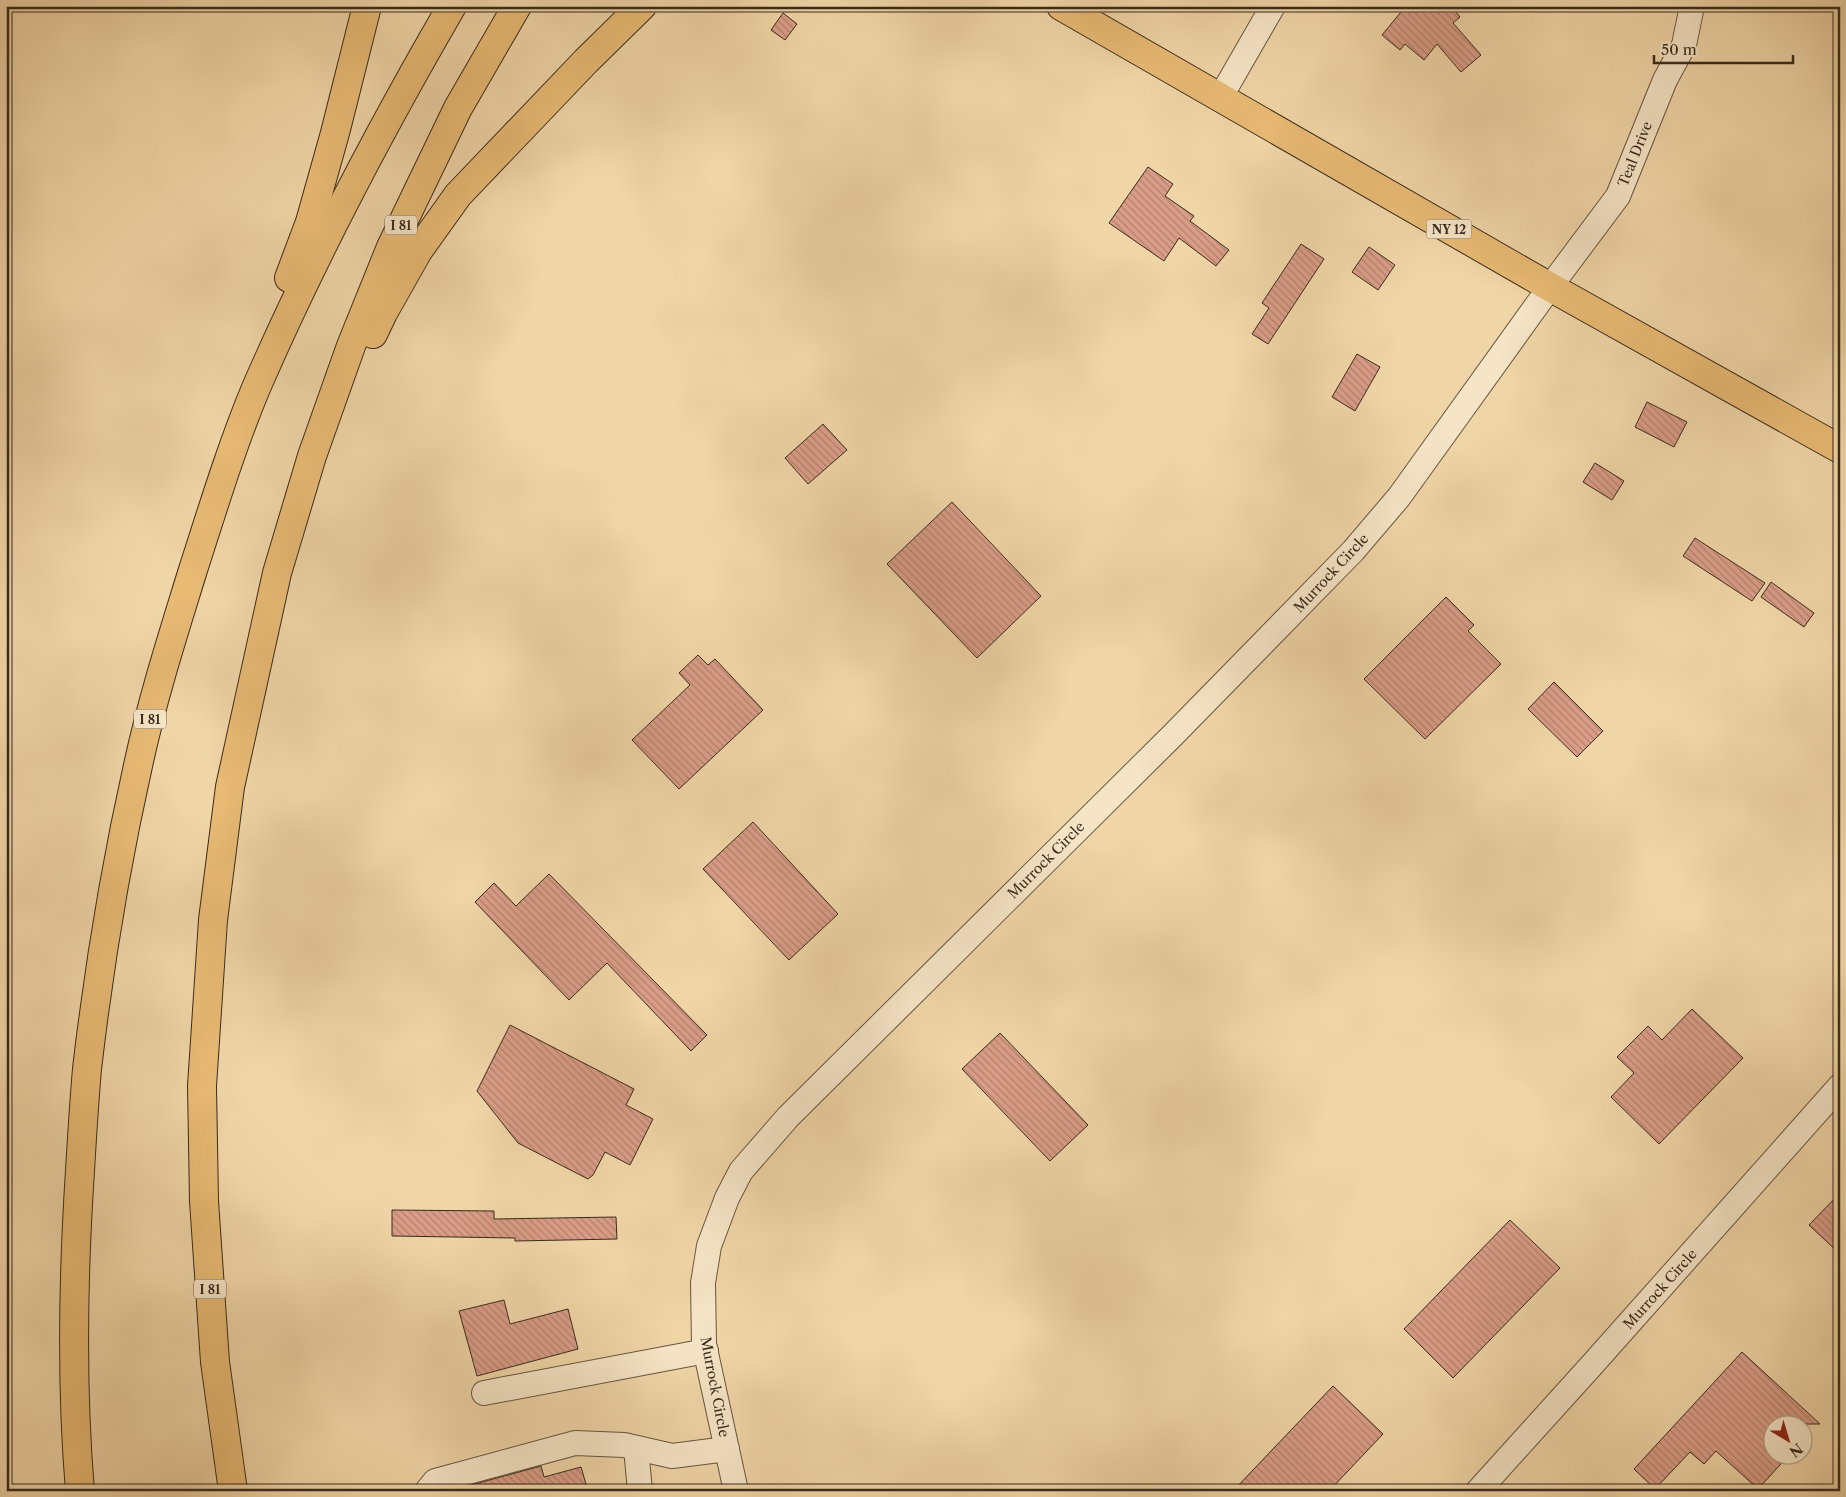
<svg xmlns="http://www.w3.org/2000/svg" width="1846" height="1497" font-family="'Libre Caslon Text',serif">
	<style>
		.building { fill: url(#building-back-hatch); stroke: #382b1d }
		.lines { fill: none; stroke-linecap: round; stroke-linejoin: round }
		.minor-casing { stroke: #665640; stroke-width: 26 }
		.major-casing { stroke: #382b1d; stroke-width: 30 }
		.highway-casing { stroke: #382b1d; stroke-width: 30 }
		.minor { stroke: #f5e4c6; stroke-width: 24 }
		.major { stroke: #e8ba74; stroke-width: 28 }
		.highway { stroke: #e8ba74; stroke-width: 28 }
		.labels { text-anchor: middle; dominant-baseline: central; stroke-width: 4; stroke-linejoin: round; paint-order: stroke }
		.shield { fill: #f5e4c6; stroke: #716250; stroke-width: 1 }
		.shield-label { font-size: 12px; font-weight: bold; fill: #382b1d }
		.street-label { font-size: 14px; fill: #382b1d; stroke: #f5e4c6 }
	</style>
	<defs>
		<pattern id="building-back-hatch" width="6" height="6" patternUnits="userSpaceOnUse" patternTransform="scale(1.25)"><rect width="6" height="6" fill="#da9d87"/><path d="M-1 5l2 2M0 0l6 6M5-1l2 2" fill="none" stroke="#b2806e"/></pattern>
	</defs>
	<rect width="100%" height="100%" fill="#f0d5a7"/>
	<filter id="stains"><feTurbulence type="fractalNoise" baseFrequency=".004" numOctaves="4"/><feColorMatrix values="0 0 0 0 .2 0 0 0 0 .09 0 0 0 0 .02 0 0 0 .5 -.17"/></filter>
	<radialGradient id="worn" r=".72"><stop offset=".6" stop-color="#630" stop-opacity="0"/><stop offset="1" stop-color="#630" stop-opacity=".3"/></radialGradient>
	<g class="building">
		<path d="M1406,6h45l9,11 -7,6 28,32 -20,17 -24,-28 -13,16 -19,-16 -5,6 -18,-15z"/>
		<path d="M783,13l14,11 -12,16 -14,-10z"/>
		<path d="M1148,167l25,17 -8,12 29,20 -4,5 39,29 -13,16 -37,-28 -15,23 -55,-38z"/>
		<path d="M1301,244l23,15 -56,85 -16,-10 17,-26 -7,-5z"/>
		<path d="M1369,247l26,18 -17,25 -26,-18z"/>
		<path d="M1357,354l23,13 -25,44 -23,-14z"/>
		<path d="M1647,402l40,20 -13,25 -39,-20z"/>
		<path d="M823,424l24,26 -39,34 -23,-26z"/>
		<path d="M1595,463l29,18 -12,19 -29,-18z"/>
		<path d="M952,502l89,94 -64,62 -90,-94z"/>
		<path d="M1695,538l70,45 -13,18 -69,-45z"/>
		<path d="M1771,582l43,31 -10,14 -43,-30z"/>
		<path d="M1446,597l28,28 -6,6 33,33 -76,75 -61,-60z"/>
		<path d="M698,655l10,10 7,-6 48,51 -84,79 -47,-49 58,-55 -11,-12z"/>
		<path d="M1554,682l49,49 -26,26 -49,-48z"/>
		<path d="M753,822l85,92 -49,46 -86,-91z"/>
		<path d="M549,874l158,161 -16,16 -84,-88 -38,37 -94,-98 19,-19 22,23z"/>
		<path d="M1692,1009l51,49 -84,86 -48,-47 23,-24 -17,-16 31,-31 14,14z"/>
		<path d="M510,1025l124,64 -8,16 27,14 -23,46 -25,-13 -12,23 -5,4 -70,-36 -41,-52z"/>
		<path d="M1000,1033l88,92 -38,36 -88,-92z"/>
		<path d="M1840,1193v61l-31,-29z"/>
		<path d="M392,1210l102,1v8l122,-2 1,22 -102,2v-3l-123,-2z"/>
		<path d="M1510,1220l50,48 -107,110 -49,-49z"/>
		<path d="M504,1300l6,24 58,-15 10,40 -101,27 -18,-65z"/>
		<path d="M1742,1352l78,72h-46v30h16l-32,35 -42,-38 -12,13 -14,-12 -35,37 -21,-20z"/>
		<path d="M1333,1386l50,48 -54,57h-96z"/>
		<path d="M541,1466l3,11 37,-10 7,24h-128v-3z"/>
	</g>
	<g class="lines">
		<g class="minor-casing">
			<g id="minor">
				<path d="M1220,98l53,-92"/>
				<path d="M484,1393l222,-42"/>
				<path d="M636,1448l4,43"/>
				<path d="M427,1491l8,-10 140,-38 49,2 48,11 55,-7"/>
				<path d="M736,1491l-32,-147 -1,-61 6,-37 18,-48 14,-27 47,-54 385,-382 180,-184 46,-54 151,-210 68,-91 47,-116 19,-35 8,-39"/>
				<path d="M1478,1491l113,-125 249,-280"/>
			</g>
		</g>
		<g class="major-casing">
			<path id="major" d="M1061,6l489,281 290,162"/>
		</g>
		<g class="highway-casing">
			<g id="highway">
				<path d="M289,278l21,-56 25,-89 32,-127"/>
				<path d="M373,334l10,-21 35,-62 40,-56 128,-134 56,-55"/>
				<path d="M80,1491c-9,-107 -7,-214 0,-320 2,-34 4,-68 7,-102 12,-103 29,-206 52,-308 14,-64 34,-126 53,-188 20,-62 39,-125 64,-185 57,-131 124,-258 196,-382"/>
				<path d="M233,1491l-18,-129 -11,-161 -2,-115 11,-166 17,-133 47,-214 35,-117 39,-110 40,-99 67,-139 59,-102"/>
			</g>
		</g>
		<use href="#minor" class="minor"/>
		<use href="#major" class="major"/>
		<use href="#highway" class="highway"/>
	</g>
	<g class="labels">
		<g class="shield">
			<rect x="385" y="215.5" width="32" height="19" rx="4"/>
			<rect x="1426.5" y="219.5" width="45" height="19" rx="4"/>
			<rect x="134" y="709.5" width="32" height="19" rx="4"/>
			<rect x="194" y="1279.5" width="32" height="19" rx="4"/>
		</g>
		<g class="shield-label">
			<text x="401" y="225">I 81</text>
			<text x="1449" y="229">NY 12</text>
			<text x="150" y="719">I 81</text>
			<text x="210" y="1289">I 81</text>
		</g>
		<g class="street-label">
			<text transform="translate(1635 154) rotate(-68)">Teal Drive</text>
			<text transform="translate(1331 573) rotate(-47)">Murrock Circle</text>
			<text transform="translate(1046 860) rotate(-45)">Murrock Circle</text>
			<text transform="translate(1660 1289) rotate(-48)">Murrock Circle</text>
			<text transform="translate(715 1387) rotate(79)">Murrock Circle</text>
		</g>
	</g>
	<rect width="1846" height="1497" fill="none" stroke="#f0d5a7" stroke-width="25"/>
	<rect x="8" y="8" width="1831" height="1482" fill="none" stroke="#382b1d" stroke-width="2.5"/>
	<rect x="12" y="12" width="1821" height="1472" fill="none" stroke="#382b1d"/>
	<g transform="translate(1788 1440) rotate(142)"><circle r="24" fill="#f5e4c6" stroke="#a99a82"/>
	<path d="M0-4L9 19L0 12L-9 19Z" fill="#8f2418"/>
	<text y="-8" font-size="14" font-weight="bold" text-anchor="middle" fill="#382b1d">N</text>
	</g>
	<path d="M1654 55v8h139v-8" fill="none" stroke="#382b1d" stroke-width="2.5"/>
	<text x="1661" y="55" font-size="15" fill="#382b1d" stroke="#f5e4c6" stroke-width="4" paint-order="stroke">50 m</text>
	<rect width="100%" height="100%" filter="url(#stains)"/>
	<rect width="100%" height="100%" fill="url(#worn)"/>
</svg>
